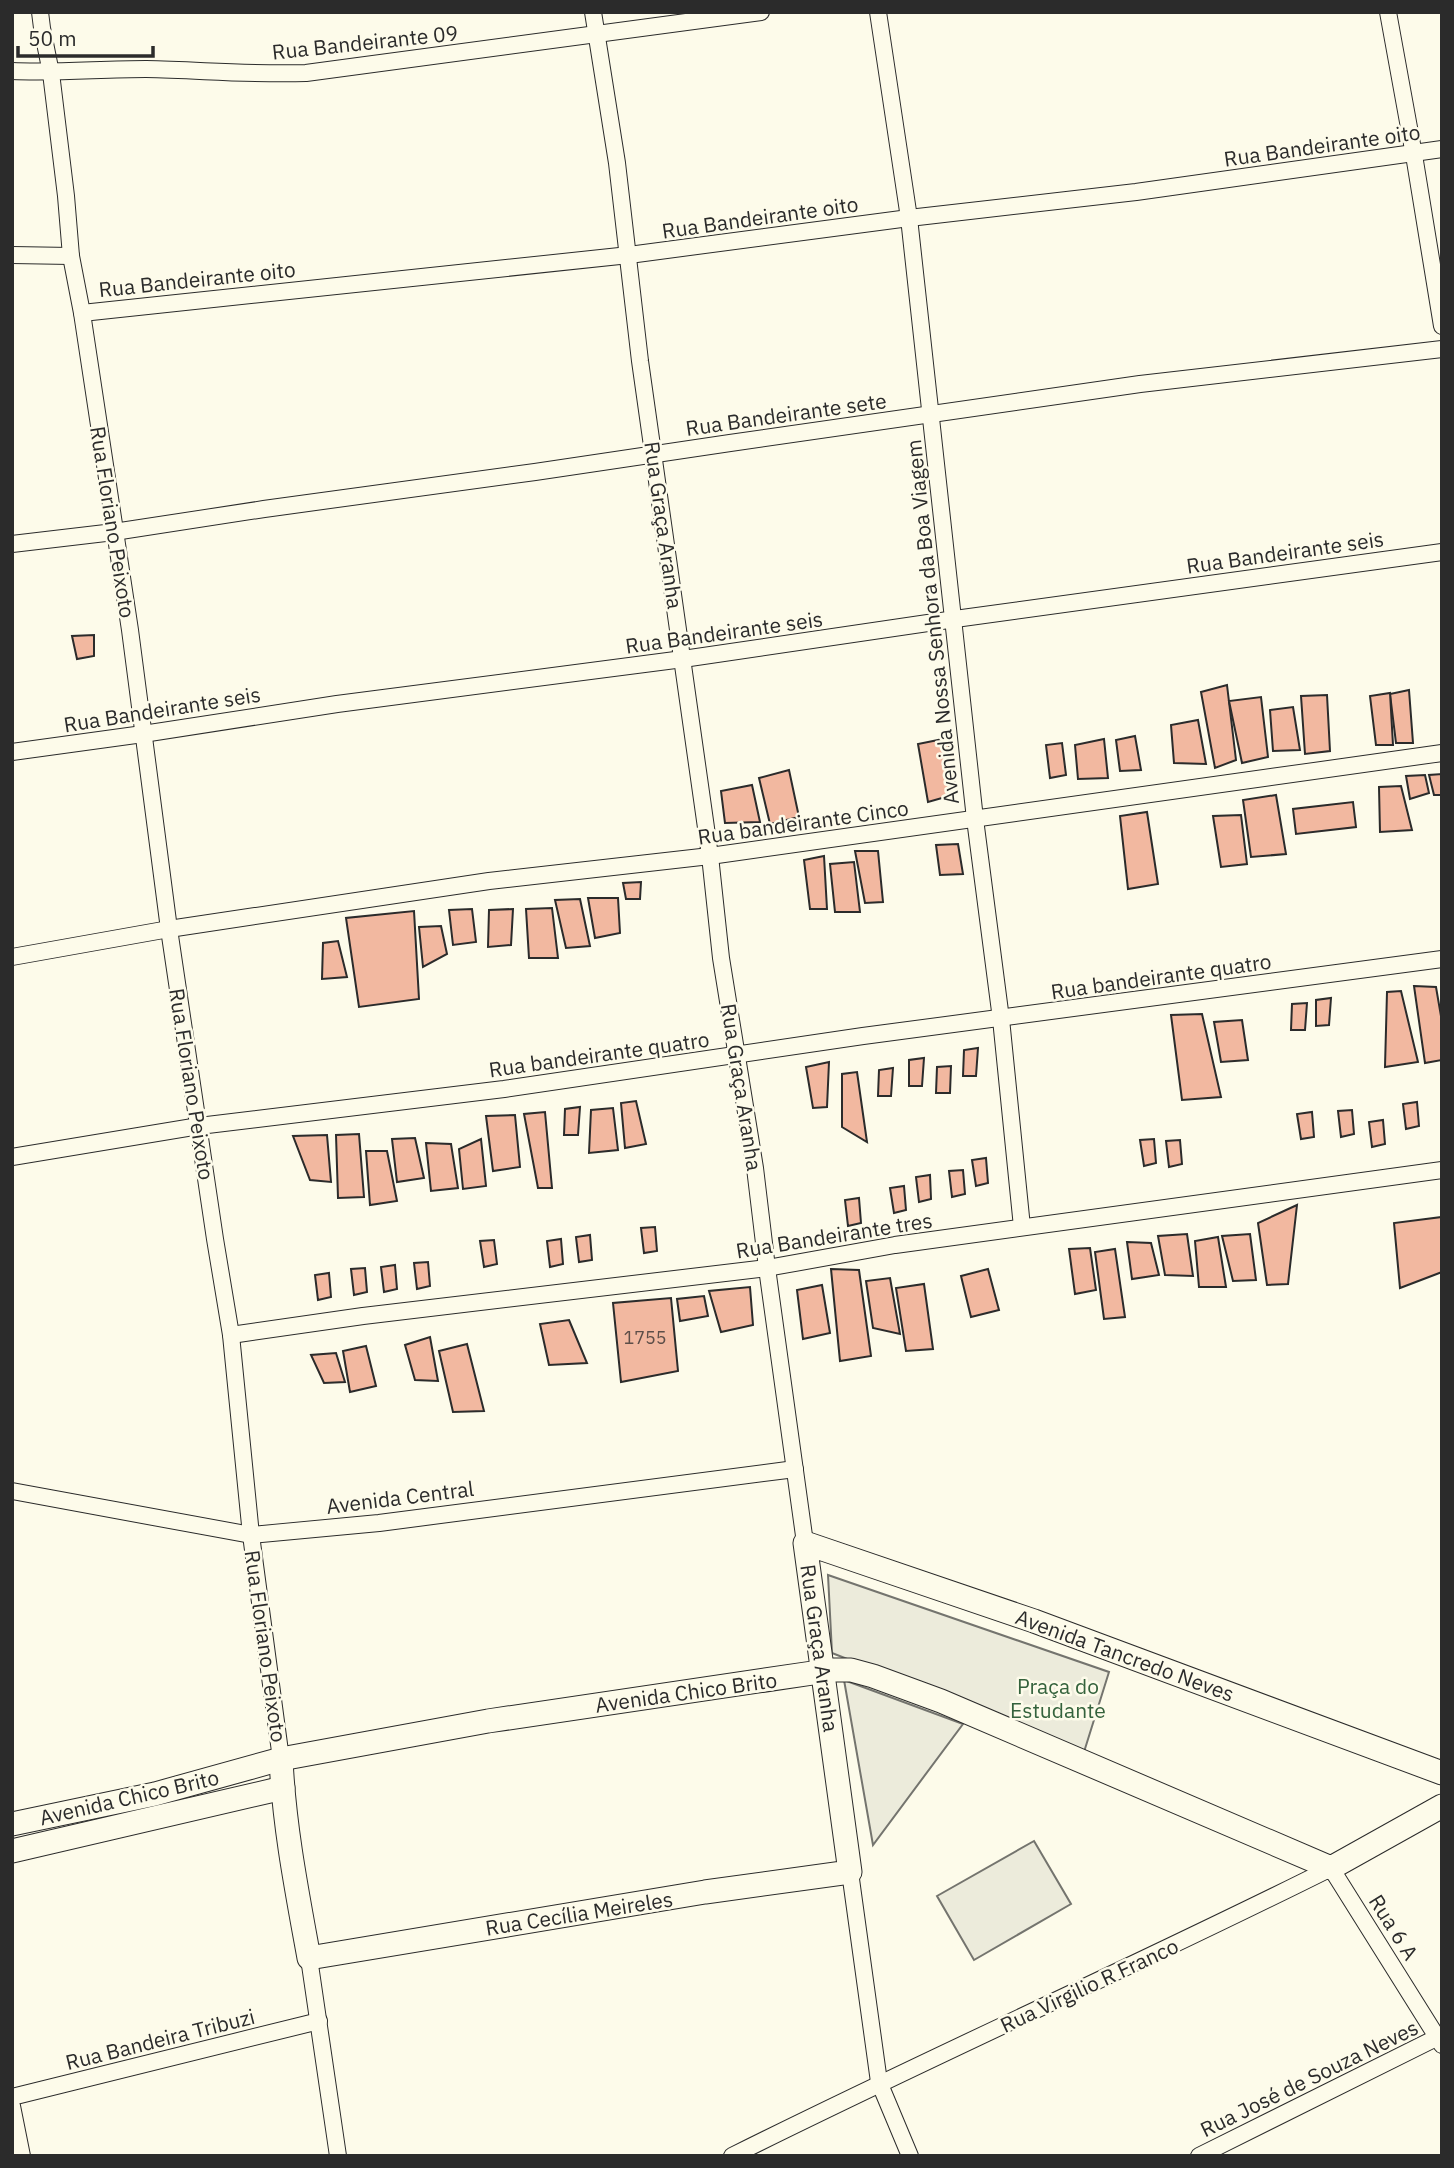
<svg xmlns="http://www.w3.org/2000/svg" width="1454" height="2168" font-family="'IBM Plex Sans',sans-serif">
	<style>
		.green { fill: #ecebdb; stroke: #74746e; stroke-width: 2 }
		.building { fill: #f2b8a0; stroke: #2b2b2b; stroke-width: 2 }
		.lines { fill: none; stroke-linecap: round; stroke-linejoin: round }
		.street-casing { stroke: #2b2b2b; stroke-width: 18 }
		.secondary-casing { stroke: #2b2b2b; stroke-width: 25 }
		.street { stroke: #fdfbea; stroke-width: 16 }
		.secondary { stroke: #fdfbea; stroke-width: 23 }
		.labels { text-anchor: middle; dominant-baseline: central; stroke-width: 5; stroke-linejoin: round; paint-order: stroke }
		.number-label { font-size: 18px; fill: #5d4e48 }
		.street-label { font-size: 21px; fill: #2b2b2b; stroke: #fdfbea }
		.park-label { font-size: 21px; fill: #34623c; stroke: #fdfbea }
	</style>
	<rect width="100%" height="100%" fill="#fdfbea"/>
	<g class="green">
		<path d="M828,1575l281,97 -25,80 -252,-99z"/>
		<path d="M844,1680l119,44 -90,121z"/>
		<path d="M1034,1841l37,63 -97,56 -37,-64z"/>
	</g>
	<g class="building">
		<path d="M94,635v21l-17,3 -5,-23z"/>
		<path d="M1227,685l9,75 -21,8 -14,-76z"/>
		<path d="M1409,690l4,53h-17l-6,-49z"/>
		<path d="M1390,693l3,52h-17l-6,-49z"/>
		<path d="M1327,695l3,56 -25,3 -4,-58z"/>
		<path d="M1261,697l7,60 -26,6 -13,-62z"/>
		<path d="M1293,707l7,43 -27,1 -3,-41z"/>
		<path d="M1198,720l8,44 -32,-1 -3,-38z"/>
		<path d="M1135,736l6,34 -21,1 -4,-31z"/>
		<path d="M948,738l8,56 -28,8 -10,-58z"/>
		<path d="M1104,739l4,39 -30,1 -3,-34z"/>
		<path d="M1062,743l4,32 -16,3 -4,-33z"/>
		<path d="M789,770l10,47 -29,7 -11,-46z"/>
		<path d="M1442,774v21h-8l-5,-20z"/>
		<path d="M1425,775l4,18 -19,6 -4,-23z"/>
		<path d="M752,785l8,37 -35,1 -4,-32z"/>
		<path d="M1401,786l11,44 -32,2 -1,-45z"/>
		<path d="M1276,795l10,59 -35,3 -8,-57z"/>
		<path d="M1353,802l3,25 -60,7 -3,-25z"/>
		<path d="M1147,812l11,72 -30,5 -8,-73z"/>
		<path d="M1241,815l6,49 -26,3 -8,-51z"/>
		<path d="M958,844l5,30 -23,1 -4,-30z"/>
		<path d="M855,851h23l5,51 -18,1z"/>
		<path d="M824,856l3,53h-17l-6,-49z"/>
		<path d="M854,862l6,50h-25l-5,-48z"/>
		<path d="M641,882l-1,17h-14l-3,-16z"/>
		<path d="M588,898h30l2,35 -25,5z"/>
		<path d="M580,899l10,47 -24,2 -11,-48z"/>
		<path d="M552,908l6,50h-29l-3,-49z"/>
		<path d="M472,909l4,33 -23,3 -4,-35z"/>
		<path d="M513,909l-2,36 -23,2 1,-37z"/>
		<path d="M414,911l5,88 -60,8 -13,-89z"/>
		<path d="M441,926l6,28 -24,13 -4,-40z"/>
		<path d="M338,941l9,36 -25,2 1,-36z"/>
		<path d="M1414,986l22,1 6,35v38l-17,3z"/>
		<path d="M1401,991l17,71 -33,5 2,-75z"/>
		<path d="M1331,998l-2,27 -13,1v-26z"/>
		<path d="M1307,1003l-2,27h-14l1,-26z"/>
		<path d="M1202,1014l19,83 -39,3 -11,-85z"/>
		<path d="M1242,1020l6,40 -27,2 -7,-40z"/>
		<path d="M978,1048l-2,28h-13l1,-26z"/>
		<path d="M924,1058l-2,28h-13v-26z"/>
		<path d="M829,1062l-2,45 -14,1 -7,-41z"/>
		<path d="M951,1066l-1,27h-14l1,-26z"/>
		<path d="M893,1068l-2,28h-13l1,-26z"/>
		<path d="M857,1072l10,70 -25,-15v-53z"/>
		<path d="M636,1101l10,43 -21,4 -4,-45z"/>
		<path d="M1417,1102l2,24 -13,3 -3,-25z"/>
		<path d="M580,1107l-2,28h-14l1,-26z"/>
		<path d="M613,1108l5,42 -29,3 2,-43z"/>
		<path d="M1352,1110l2,24 -13,3 -3,-26z"/>
		<path d="M545,1112l7,76h-14l-14,-74z"/>
		<path d="M1312,1112l2,25 -13,2 -4,-25z"/>
		<path d="M515,1115l5,52 -27,4 -7,-55z"/>
		<path d="M1383,1120l2,24 -13,3 -3,-25z"/>
		<path d="M359,1134l5,63 -26,1 -2,-63z"/>
		<path d="M327,1135l4,47 -21,-2 -17,-44z"/>
		<path d="M415,1138l9,40 -27,4 -5,-43z"/>
		<path d="M481,1139l5,47 -23,3 -4,-40z"/>
		<path d="M1154,1139l2,24 -12,3 -4,-26z"/>
		<path d="M1180,1140l2,24 -13,3 -3,-26z"/>
		<path d="M426,1143l25,1 7,44 -27,3z"/>
		<path d="M366,1151h21l10,50 -27,4z"/>
		<path d="M986,1158l2,25 -12,3 -4,-26z"/>
		<path d="M963,1170l2,24 -13,3 -3,-26z"/>
		<path d="M930,1175l1,24 -12,3 -3,-25z"/>
		<path d="M904,1186l2,24 -12,3 -4,-25z"/>
		<path d="M859,1198l2,25 -13,3 -3,-26z"/>
		<path d="M1297,1205l-9,79 -21,1 -9,-62z"/>
		<path d="M1442,1217v55l-42,16 -6,-65z"/>
		<path d="M655,1227l2,24 -13,2 -3,-25z"/>
		<path d="M1187,1234l6,42 -28,-1 -7,-39z"/>
		<path d="M1250,1234l6,46 -23,1 -11,-45z"/>
		<path d="M590,1235l2,25 -13,2 -3,-25z"/>
		<path d="M1218,1237l8,50h-27l-4,-46z"/>
		<path d="M561,1239l2,25 -13,3 -3,-26z"/>
		<path d="M494,1240l3,24 -13,3 -4,-26z"/>
		<path d="M1127,1242l24,1 8,32 -27,4z"/>
		<path d="M1090,1248l6,42 -21,4 -6,-45z"/>
		<path d="M1115,1249l10,68 -21,2 -9,-67z"/>
		<path d="M428,1262l2,24 -13,3 -3,-26z"/>
		<path d="M395,1265l2,24 -13,3 -3,-25z"/>
		<path d="M365,1268l2,24 -13,3 -3,-26z"/>
		<path d="M831,1269l28,1 12,86 -31,5z"/>
		<path d="M988,1269l11,41 -28,7 -10,-41z"/>
		<path d="M329,1273l2,24 -13,3 -3,-25z"/>
		<path d="M890,1278l10,56 -27,-6 -7,-47z"/>
		<path d="M924,1284l9,65 -27,2 -10,-63z"/>
		<path d="M822,1285l8,48 -27,6 -6,-49z"/>
		<path d="M750,1287l3,38 -32,7 -12,-41z"/>
		<path d="M704,1296l4,20 -28,5 -3,-22z"/>
		<path d="M671,1298l7,73 -57,11 -8,-79z"/>
		<path d="M569,1320l18,43 -38,2 -9,-41z"/>
		<path d="M430,1337l8,44 -23,-1 -10,-35z"/>
		<path d="M467,1344l17,67 -31,1 -14,-61z"/>
		<path d="M366,1346l10,40 -26,6 -7,-41z"/>
		<path d="M336,1353l9,29 -21,1 -13,-28z"/>
	</g>
	<g class="lines">
		<g class="street-casing">
			<g id="street">
				<path d="M40,12l2,16 9,45 15,123 5,60 11,57 48,317 39,299 46,310 16,96 20,200 30,224"/>
				<path d="M593,12l24,151 23,198 70,495 11,102 34,210 12,100 38,275"/>
				<path d="M878,12l31,206 66,601 26,200 21,208"/>
				<path d="M1388,12l26,143 28,171"/>
				<path d="M12,71c45,2 89,-2 134,-2 54,1 106,6 160,4l455,-61"/>
				<path d="M12,255l59,1"/>
				<path d="M82,313l547,-58 280,-37 227,-26 306,-43"/>
				<path d="M12,544l102,-12 150,-23 271,-37 195,-29 410,-59 302,-35"/>
				<path d="M12,752l131,-18 194,-30 346,-45 272,-40 487,-67"/>
				<path d="M12,957l157,-28 320,-48 221,-25 732,-103"/>
				<path d="M12,1157l187,-31 305,-37 359,-53 579,-77"/>
				<path d="M231,1335l132,-19 404,-48 128,-23 547,-75"/>
				<path d="M12,1491l239,44 128,-12 416,-54"/>
				<path d="M850,1872l29,210 31,74"/>
				<path d="M309,1958l29,198"/>
				<path d="M12,2097l307,-76"/>
				<path d="M12,2106l10,50"/>
				<path d="M732,2156c198,-99 401,-189 599,-288l111,177"/>
				<path d="M1199,2156l239,-119"/>
			</g>
		</g>
		<g class="secondary-casing">
			<g id="secondary">
				<path d="M281,1759c3,67 16,133 28,199l396,-66 145,-20 -45,-329 229,78 408,152"/>
				<path d="M12,1824l143,-30 126,-35 207,-38 345,-51h18l22,6 68,25 390,167 111,-62"/>
				<path d="M12,1851l271,-63"/>
			</g>
		</g>
		<use href="#street" class="street"/>
		<use href="#secondary" class="secondary"/>
	</g>
	<g class="labels">
		<g class="number-label">
			<text x="645" y="1337">1755</text>
		</g>
		<g class="street-label">
			<text transform="translate(365 42) rotate(-6)">Rua Bandeirante 09</text>
			<text transform="translate(1322 145) rotate(-8)">Rua Bandeirante oito</text>
			<text transform="translate(760 217) rotate(-8)">Rua Bandeirante oito</text>
			<text transform="translate(197 279) rotate(-6)">Rua Bandeirante oito</text>
			<text transform="translate(786 414) rotate(-8)">Rua Bandeirante sete</text>
			<text transform="translate(113 522) rotate(81)">Rua Floriano Peixoto</text>
			<text transform="translate(664 525) rotate(82)">Rua Graça Aranha</text>
			<text transform="translate(1285 552) rotate(-8)">Rua Bandeirante seis</text>
			<text transform="translate(932 622) rotate(-96)">Avenida Nossa Senhora da Boa Viagem</text>
			<text transform="translate(724 632) rotate(-8)">Rua Bandeirante seis</text>
			<text transform="translate(162 709) rotate(-9)">Rua Bandeirante seis</text>
			<text transform="translate(803 822) rotate(-8)">Rua bandeirante Cinco</text>
			<text transform="translate(1161 976) rotate(-8)">Rua bandeirante quatro</text>
			<text transform="translate(599 1054) rotate(-8)">Rua bandeirante quatro</text>
			<text transform="translate(192 1084) rotate(81)">Rua Floriano Peixoto</text>
			<text transform="translate(742 1087) rotate(81)">Rua Graça Aranha</text>
			<text transform="translate(834 1235) rotate(-9)">Rua Bandeirante tres</text>
			<text transform="translate(400 1497) rotate(-7)">Avenida Central</text>
			<text transform="translate(266 1646) rotate(82)">Rua Floriano Peixoto</text>
			<text transform="translate(820 1648) rotate(82)">Rua Graça Aranha</text>
			<text transform="translate(1125 1655) rotate(20)">Avenida Tancredo Neves</text>
			<text transform="translate(686 1692) rotate(-8)">Avenida Chico Brito</text>
			<text transform="translate(129 1797) rotate(-13)">Avenida Chico Brito</text>
			<text transform="translate(579 1913) rotate(-9)">Rua Cecília Meireles</text>
			<text transform="translate(1394 1927) rotate(58)">Rua 6 A</text>
			<text transform="translate(1089 1985) rotate(-25)">Rua Virgilio R Franco</text>
			<text transform="translate(160 2039) rotate(-14)">Rua Bandeira Tribuzi</text>
			<text transform="translate(1309 2078) rotate(-26)">Rua José de Souza Neves</text>
		</g>
		<g class="park-label">
			<text x="1058" y="1686">Praça do<tspan x="1058" dy="24">Estudante</tspan></text>
		</g>
	</g>
	<rect width="1454" height="2168" fill="none" stroke="#2b2b2b" stroke-width="28"/>
	<path d="M18 46v10h135v-10" fill="none" stroke="#2b2b2b" stroke-width="3.5"/>
	<text x="28" y="46" font-size="21" fill="#2b2b2b" stroke="#fdfbea" stroke-width="5" paint-order="stroke">50 m</text>
</svg>
